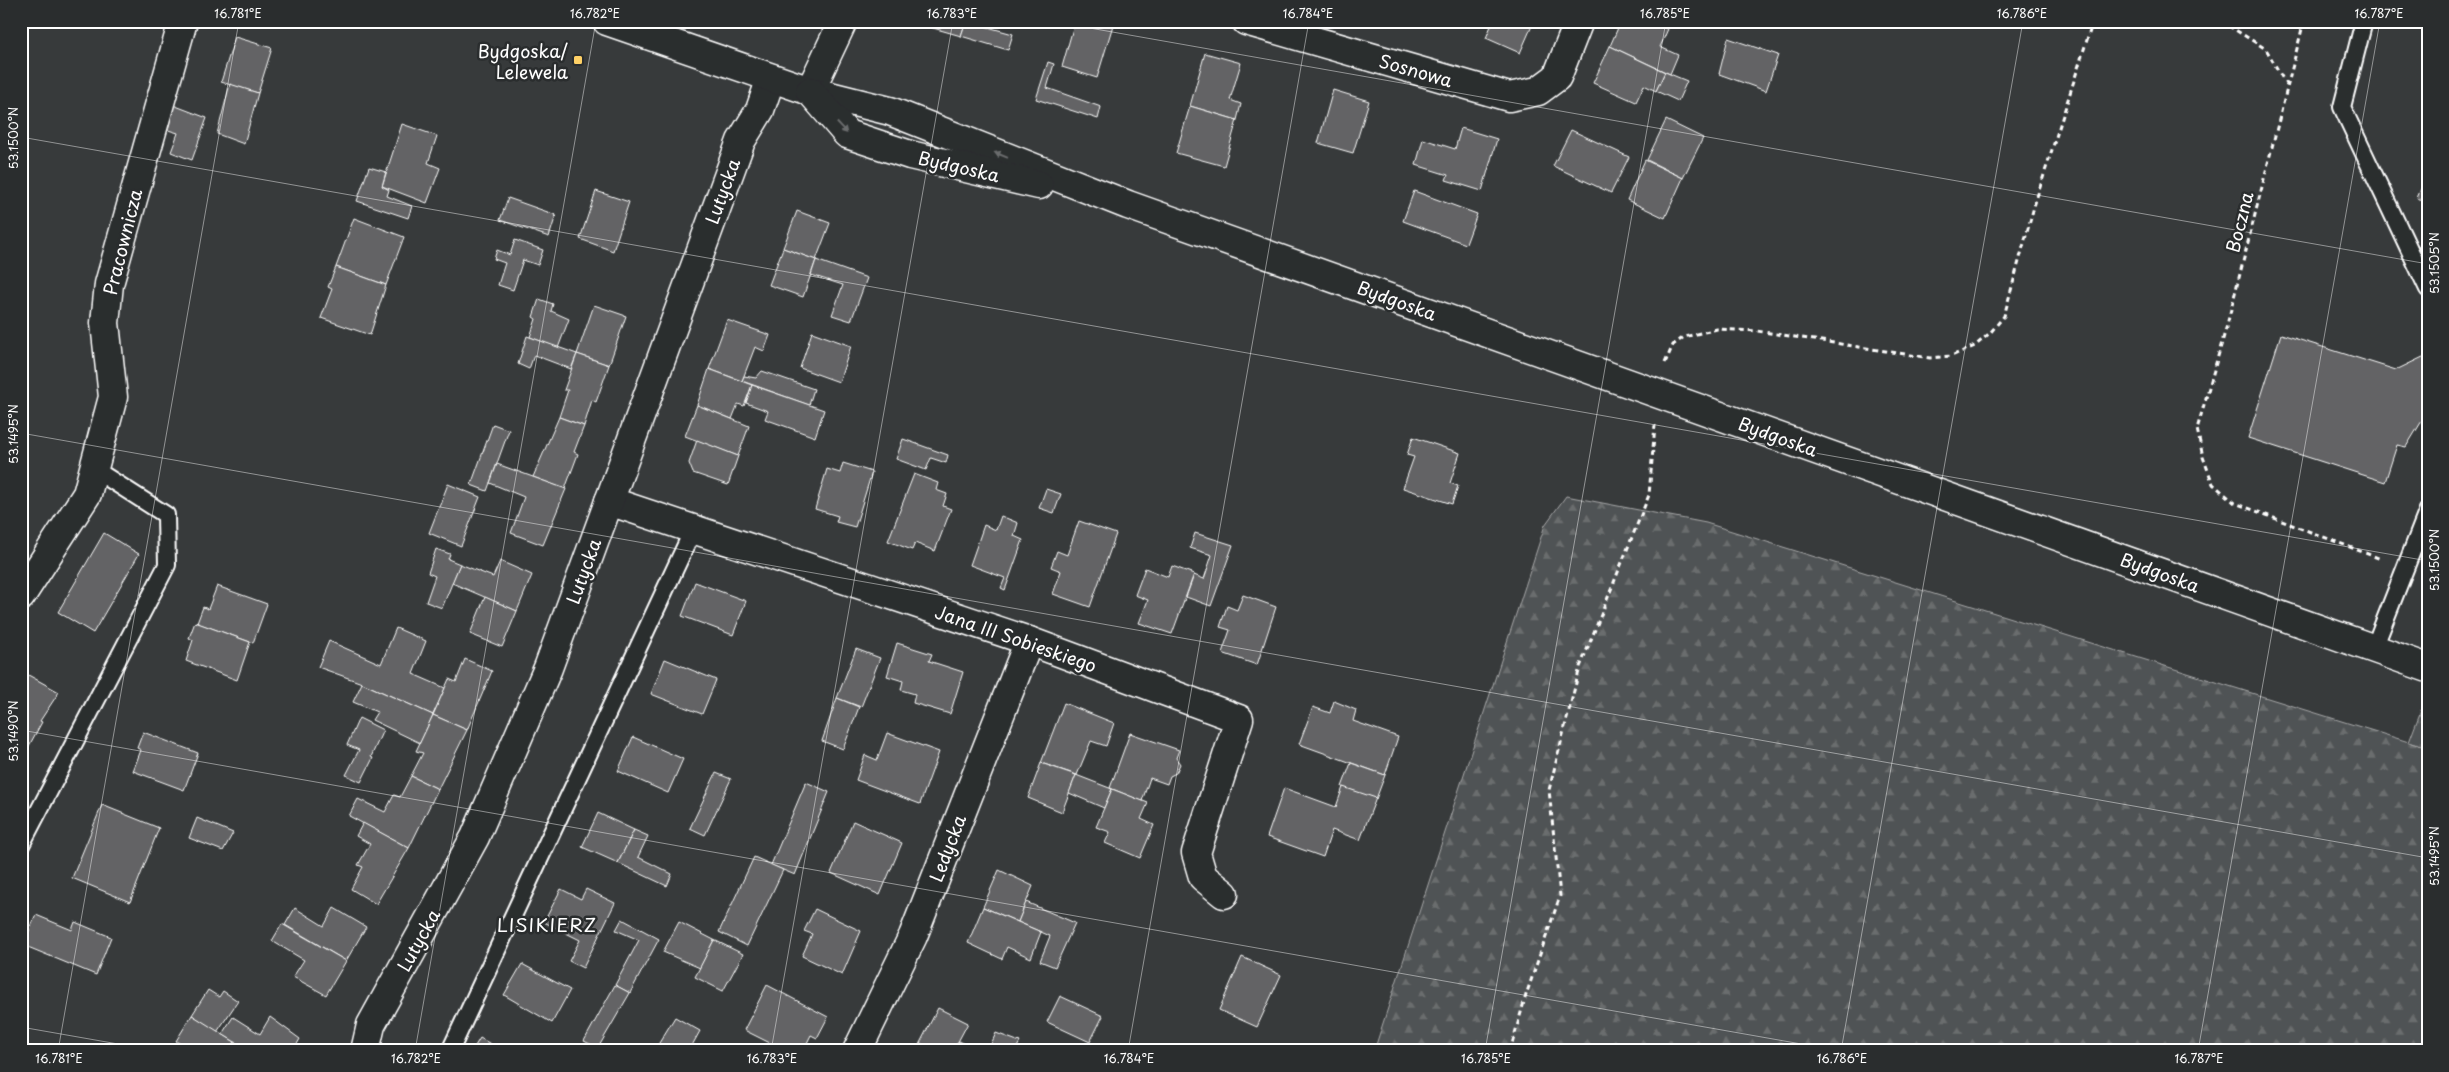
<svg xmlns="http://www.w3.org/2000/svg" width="2449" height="1072" font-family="'Playpen Sans',sans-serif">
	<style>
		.grass { fill: url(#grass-tufts); stroke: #a8a9aa }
		.forest { fill: url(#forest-firs); stroke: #a8a9aa }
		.building { fill: #636465; stroke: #fff }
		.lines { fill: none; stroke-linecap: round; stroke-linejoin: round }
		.service-casing { stroke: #fff; stroke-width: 20 }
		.minor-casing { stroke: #fff; stroke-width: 31 }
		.tertiary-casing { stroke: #fff; stroke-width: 31 }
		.path { stroke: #fff; stroke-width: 3; stroke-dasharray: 5 4; stroke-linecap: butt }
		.service { stroke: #2a2d2e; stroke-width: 16 }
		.minor { stroke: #2a2d2e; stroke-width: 28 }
		.tertiary { stroke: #2a2d2e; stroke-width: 28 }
		.oneway { fill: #6a6c6d }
		.ticks { fill: none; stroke: #fff; stroke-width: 1; stroke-opacity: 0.45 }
		.poi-dot { fill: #ffd166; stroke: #2a2d2e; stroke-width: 2 }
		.labels { text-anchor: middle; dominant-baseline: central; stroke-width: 5; stroke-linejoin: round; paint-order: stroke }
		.poi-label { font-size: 18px; fill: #fff; stroke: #2a2d2e; text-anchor: end }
		.street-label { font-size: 18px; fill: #fff; stroke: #2a2d2e }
		.neighbourhood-label { font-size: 19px; letter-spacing: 1px; fill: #fff; stroke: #2a2d2e }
		.neatline { fill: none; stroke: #fff; stroke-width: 2 }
		.ticks-label { font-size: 12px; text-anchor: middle; fill: #fff }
	</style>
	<defs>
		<pattern id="grass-tufts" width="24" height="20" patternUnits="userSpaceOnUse" patternTransform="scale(1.25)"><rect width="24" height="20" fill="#505354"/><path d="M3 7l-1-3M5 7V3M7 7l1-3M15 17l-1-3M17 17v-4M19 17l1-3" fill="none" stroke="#6a6d6e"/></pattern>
		<pattern id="forest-firs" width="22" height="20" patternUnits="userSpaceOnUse" patternTransform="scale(1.25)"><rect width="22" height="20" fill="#505354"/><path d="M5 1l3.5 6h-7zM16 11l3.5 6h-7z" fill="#6a6d6e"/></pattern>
	</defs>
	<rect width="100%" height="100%" fill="#373a3b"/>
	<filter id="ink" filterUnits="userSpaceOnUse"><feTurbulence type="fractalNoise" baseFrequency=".02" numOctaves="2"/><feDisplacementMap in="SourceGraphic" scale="10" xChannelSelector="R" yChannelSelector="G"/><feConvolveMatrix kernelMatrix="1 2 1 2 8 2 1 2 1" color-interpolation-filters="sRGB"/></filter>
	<g filter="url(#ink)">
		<path class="grass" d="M2428,692v56l-19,-6z"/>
		<path class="forest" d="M1566,496l140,27 722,225v303h-1054l171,-526z"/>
		<g class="building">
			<path d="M927,21h39l-5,15 -35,-10z"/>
			<path d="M966,21l47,13 -5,16 -47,-14z"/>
			<path d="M1075,21h24l14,4 -16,53 -35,-11z"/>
			<path d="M1493,21h41l-14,32 -34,-15z"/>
			<path d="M1621,21h29l18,8 -8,18 18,8 -8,19 -60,-28z"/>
			<path d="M235,37l37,11 -14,45 -37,-11z"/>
			<path d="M1728,38l50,17 -12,36 -47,-17z"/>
			<path d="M1610,46l55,26 -9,19 -12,-6 -8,17 -43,-19z"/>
			<path d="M1205,53l36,10 -11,37 11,4 -4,16 -47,-14z"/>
			<path d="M1048,62l6,2 -7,24 54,19 -3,12 -62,-20z"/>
			<path d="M1665,72l22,9 -9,20 -22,-10z"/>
			<path d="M230,84l28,9 -14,51 -27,-10z"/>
			<path d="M1333,90l36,11 -16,52 -35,-10z"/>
			<path d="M173,105l34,13 -15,42 -21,-8 7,-19 -13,-4z"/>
			<path d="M1190,106l47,14 -13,46 -48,-13z"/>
			<path d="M1666,120l37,18 -20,40 -36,-18z"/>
			<path d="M402,124l35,12 -9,27 12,5 -13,35 -45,-17z"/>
			<path d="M1461,128l36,11 -15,52 -36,-11 2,-5 -32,-10 7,-26 32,10z"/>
			<path d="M1571,130l58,27 -18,36 -58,-27z"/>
			<path d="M1645,160l38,18 -18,40 -38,-18z"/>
			<path d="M369,167l17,5 -4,14 7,4 -2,6 25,10 -4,12 -51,-17z"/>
			<path d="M2428,173v29l-11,-4z"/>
			<path d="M596,191l33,11 -16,49 -33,-12z"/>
			<path d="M1414,191l63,23 -11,30 -63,-23z"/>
			<path d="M508,198l48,17 -7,22 -49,-17z"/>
			<path d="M797,211l33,12 -14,37 -33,-12z"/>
			<path d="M354,218l50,19 -18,48 -50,-18z"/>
			<path d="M515,240l28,10 -5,15 -15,-5 -10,30 -15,-5 7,-22 -11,-4 3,-9 13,5z"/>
			<path d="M783,248l33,12 -13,37 -34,-12z"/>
			<path d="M816,260l51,18 -16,43 -19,-6 11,-30 -32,-10z"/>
			<path d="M336,267l50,18 -16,50 -49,-17 11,-29 -4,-2z"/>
			<path d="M539,299l14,5 -2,7 18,8 -11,29 -28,-11 6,-18 -3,-2z"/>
			<path d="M594,305l32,11 -17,49 -32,-11z"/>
			<path d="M727,320l43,15 -6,16 -9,-4 -13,34 -33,-12z"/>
			<path d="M812,332l39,14 -12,36 -39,-14z"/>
			<path d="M2281,334l115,36 31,-15 1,56 -22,36 -9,-2 -12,37 -137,-44z"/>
			<path d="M527,336l50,18 -6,15 -37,-14 -5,14 -11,-5z"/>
			<path d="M577,354l32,11 -13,37 -4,-2 -8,26 -25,-9 9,-27h-4z"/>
			<path d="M709,369l43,16 -8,21 -6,-2 -6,15 -35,-14z"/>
			<path d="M762,371l52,18 -5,16 -67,-24 2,-5 12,2z"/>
			<path d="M752,385l72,25 -9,27 -50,-18 3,-8 -22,-8z"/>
			<path d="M697,405l52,21 -11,30 -53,-20z"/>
			<path d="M559,417l25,9 -10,26 4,2 -13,35 -32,-12z"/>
			<path d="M493,424l16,6 -22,61 -16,-6z"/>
			<path d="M1413,437l47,16 -10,30 8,3 -6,18 -49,-16 11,-31 -7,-2z"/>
			<path d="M903,439l45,16 -2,8 -15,-5 -5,12 -30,-11z"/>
			<path d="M697,440l41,16 -10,29 -35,-12 -4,-10z"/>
			<path d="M843,463l29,9 -17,55 -19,-5 2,-6 -23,-7 12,-40 13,4z"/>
			<path d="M497,464l69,25 -23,56 -32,-12 13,-36 -34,-14z"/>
			<path d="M914,474l24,9 -2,7 11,4 -4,12 8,3 -16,42 -20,-8 -3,7 -24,-9z"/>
			<path d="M448,484l32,13 -19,49 -32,-13z"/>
			<path d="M1046,489l15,5 -7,19 -15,-5z"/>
			<path d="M1001,516l17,7 -4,13 9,4 -18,50 -4,-2 4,-10 -35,-13 14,-40 12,5z"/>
			<path d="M1079,521l37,13 -26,73 -37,-13 8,-23 -10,-4 6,-16 10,4z"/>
			<path d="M104,533l35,21 -46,79 -35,-21z"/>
			<path d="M1195,533l38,12 -22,61 -25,-9 8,-22 10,4 8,-24 -22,-7z"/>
			<path d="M436,549l14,5 -2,5 12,5 -18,44 -16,-6 9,-26 -7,-3z"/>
			<path d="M500,561l32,14 -15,36 -65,-28 8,-19 33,13z"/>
			<path d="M1172,566l22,8 -22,60 -33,-11 9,-23 -13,-5 10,-27 23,9z"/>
			<path d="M695,582l51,19 -13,34 -51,-19z"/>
			<path d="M217,586l50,18 -14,39 -56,-20 6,-16 5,2z"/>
			<path d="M1243,595l33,12 -19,58 -35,-12 8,-23 -10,-3 7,-21 10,4z"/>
			<path d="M485,597l32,14 -15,36 -32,-13z"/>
			<path d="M195,622l55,20 -13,38 -51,-19 7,-21 -4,-2z"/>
			<path d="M396,628l30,13 -13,33 32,14 -12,27 -71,-32 -44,-16 11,-26 52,23z"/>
			<path d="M897,643l35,11 -3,7 34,11 -13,42 -37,-11 2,-9 -14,-4 2,-9 -16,-5z"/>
			<path d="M856,649l24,9 -19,49 -24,-9z"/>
			<path d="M465,659l27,12 -25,59 -34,-15 16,-36 7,3z"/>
			<path d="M665,659l51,21 -14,34 -51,-20z"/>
			<path d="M21,671l38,21 -19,29 2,1 -18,33 -3,-2z"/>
			<path d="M362,683l71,32 -13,28 -48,-23 5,-8 -24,-10z"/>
			<path d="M837,698l22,9 -16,42 -21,-8z"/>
			<path d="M1334,701l22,9 -3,11 45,16 -13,38 -86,-31 14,-37 17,6z"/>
			<path d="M1064,703l50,20 -8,23 -15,-5 -14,34 -36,-12z"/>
			<path d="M433,715l34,15 -29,59 -27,-13 12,-23 -7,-2z"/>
			<path d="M359,718l24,12 -12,27 2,1 -12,24 -15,-7 13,-25 -12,-5z"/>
			<path d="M143,732l55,21 -14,37 -51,-19 8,-21 -4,-2z"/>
			<path d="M887,733l52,19 -19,52 -64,-24 9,-25 12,5z"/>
			<path d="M1130,733l49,17 -3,8 4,6 -4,9 -6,3 -3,8 -17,-6 -8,23 -32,-13z"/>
			<path d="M633,737l50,22 -15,34 -50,-22z"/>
			<path d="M1041,763l35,12 -14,37 -34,-14z"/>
			<path d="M1351,763l34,12 -9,24 -34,-12z"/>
			<path d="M716,773l15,6 -26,56 -15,-7z"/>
			<path d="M1076,775l36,14 -8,19 -35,-15z"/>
			<path d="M411,776l27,13 -29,59 -60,-32 9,-17 27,13 9,-17 6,2z"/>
			<path d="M806,782l23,10 -34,83 -24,-10z"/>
			<path d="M1343,787l33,11 -16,42 -28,-10 -9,27 -56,-20 17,-49 52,19z"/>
			<path d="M1112,789l36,14 -7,16 13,6 -14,33 -35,-15 5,-11 -14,-5z"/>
			<path d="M102,805l57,23 -29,74 -58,-24z"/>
			<path d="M598,813l36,17 -16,33 -36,-16z"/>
			<path d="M197,818l36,15 -10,18 -34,-13z"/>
			<path d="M853,821l49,22 -22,52 -49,-22z"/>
			<path d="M363,823l46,25 -33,56 -25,-15 12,-22 -5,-2 12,-21 -14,-8z"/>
			<path d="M634,830l14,6 -10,21 34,17 -5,12 -49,-23z"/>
			<path d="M754,857l29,13 -36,76 -28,-14z"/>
			<path d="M999,870l34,16 -15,36 -35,-15z"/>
			<path d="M561,889l20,10 5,-10 29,14 -32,65 -14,-7 11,-21 -36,-18z"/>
			<path d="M1026,902l49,21 -20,44 -15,-6 10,-25 -32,-14z"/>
			<path d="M983,907l58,25 -10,26 -24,-11 -5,12 -34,-16z"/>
			<path d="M295,908l29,18 10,-18 32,19 -20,34 -61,-36z"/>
			<path d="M815,909l46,22 -19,44 -40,-19 10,-22 -8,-3z"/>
			<path d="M36,915l36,15 3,-8 36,15 -15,38 -73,-30z"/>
			<path d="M622,919l37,20 -29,54 -15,-8 24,-45 -23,-10z"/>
			<path d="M679,922l35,18 -14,28 -37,-16z"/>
			<path d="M282,924l64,37 -20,34 -33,-18 11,-17 -32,-19z"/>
			<path d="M714,940l29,14 -20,37 -28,-14z"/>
			<path d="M1242,957l39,18 -24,52 -38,-17z"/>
			<path d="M522,964l48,26 -18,33 -48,-28z"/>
			<path d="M615,985l15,8 -32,55 -14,-7z"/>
			<path d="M767,985l61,32 -11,21 -6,-3 -8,16 -9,-3 -2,3h-6l-42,-21z"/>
			<path d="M208,990l11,7 4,-6 15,10 -21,31 -25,-17z"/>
			<path d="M1060,996l43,20 -13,26 -43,-20z"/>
			<path d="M938,1008l30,15 -15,28h-19l-14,-8z"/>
			<path d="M192,1015l43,27 -5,9h-17l-5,-4 -3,4h-14l-15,-10z"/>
			<path d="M233,1017l27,17 10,-17 30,22 -7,12h-43l-28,-17z"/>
			<path d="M675,1017l25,14 -11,20h-29l-4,-3z"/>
			<path d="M996,1033l24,9 -5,9h-27z"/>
			<path d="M480,1038l23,13h-31z"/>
			<path d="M959,1041l21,10h-27z"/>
			<path d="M235,1042l14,8 1,1h-20z"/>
			<path d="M920,1043l14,8h-17z"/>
		</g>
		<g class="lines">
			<g class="service-casing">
				<g id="service">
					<path d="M2364,21l-22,86 86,182"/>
					<path d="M2374,648l54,-138"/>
					<path d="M21,845l146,-280 -1,-50 -72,-46"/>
					<path d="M450,1051l243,-521"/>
				</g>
			</g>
			<g class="minor-casing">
				<g id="minor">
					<path d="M1246,21l263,76 29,-6 19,-14 22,-56"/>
					<path d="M810,91l33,-70"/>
					<path d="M609,501l420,140 210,78 -43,134 7,24 21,17"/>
					<path d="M21,596l66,-102 26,-97 -8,-74 4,-39 74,-263"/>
					<path d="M365,1051l6,-26 104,-188 73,-169 193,-527 19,-31 11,-32"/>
					<path d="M857,1051l56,-115 116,-295"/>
				</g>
			</g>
			<g class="tertiary-casing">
				<g id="tertiary">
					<path d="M607,21l203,70 80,20 238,94 1300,463"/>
					<path d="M810,91l37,43 63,21 129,30"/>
				</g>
			</g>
			<g class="path">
				<path d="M2221,21l45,28 22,39"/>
				<path d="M2304,21l-77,304 -30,104 6,28 10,27 22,19 146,56"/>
				<path d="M1665,363l8,-18 11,-8 33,-8 40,2 173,27 21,-2 24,-10 16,-14 13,-16 31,-113 58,-182"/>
				<path d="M1510,1051l16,-56 34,-99 -11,-106 31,-123 69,-172 6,-70"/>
			</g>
			<use href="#service" class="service"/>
			<use href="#minor" class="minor"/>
			<use href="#tertiary" class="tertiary"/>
		</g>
		<defs><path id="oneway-solid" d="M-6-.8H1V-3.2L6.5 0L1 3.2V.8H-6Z" transform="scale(1.25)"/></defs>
		<g class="oneway">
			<use href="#oneway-solid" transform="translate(842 128) rotate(47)"/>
			<use href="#oneway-solid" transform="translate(1001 155) rotate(-158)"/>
		</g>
	</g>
	<path class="ticks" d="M1050,21l1378,243M21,137l2407,424M21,433l2407,425M21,730l1820,321M21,1027l137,24M58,1051l181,-1030M415,1051l181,-1030M771,1051l182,-1030M1128,1051l181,-1030M1485,1051l181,-1030M1841,1051l182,-1030M2198,1051l182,-1030"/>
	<rect class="poi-dot" x="573" y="55" width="10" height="10" rx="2.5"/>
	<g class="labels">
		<g class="poi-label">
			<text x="568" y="50">Bydgoska/<tspan x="568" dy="21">Lelewela</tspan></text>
		</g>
		<g class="street-label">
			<text transform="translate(1416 70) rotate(16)">Sosnowa</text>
			<text transform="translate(959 166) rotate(13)">Bydgoska</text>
			<text transform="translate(722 191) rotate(-70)">Lutycka</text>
			<text transform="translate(2239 222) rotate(-76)">Boczna</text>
			<text transform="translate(122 242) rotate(-76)">Pracownicza</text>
			<text transform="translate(1397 300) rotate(20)">Bydgoska</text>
			<text transform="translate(1778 436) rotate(20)">Bydgoska</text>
			<text transform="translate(583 571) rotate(-70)">Lutycka</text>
			<text transform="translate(2160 572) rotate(20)">Bydgoska</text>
			<text transform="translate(1016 638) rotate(19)">Jana III Sobieskiego</text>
			<text transform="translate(947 848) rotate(-69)">Ledycka</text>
			<text transform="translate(418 940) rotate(-61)">Lutycka</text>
		</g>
		<g class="neighbourhood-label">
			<text x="547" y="924">LISIKIERZ</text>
		</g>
	</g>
	<rect width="2449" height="1072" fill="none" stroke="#2a2d2e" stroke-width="55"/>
	<rect x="28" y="28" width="2394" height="1016" class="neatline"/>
	<g class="ticks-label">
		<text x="238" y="18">16.781°E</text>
		<text x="595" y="18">16.782°E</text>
		<text x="952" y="18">16.783°E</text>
		<text x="1308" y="18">16.784°E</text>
		<text x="1665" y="18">16.785°E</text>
		<text x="2022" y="18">16.786°E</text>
		<text x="2379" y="18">16.787°E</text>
		<text transform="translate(14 138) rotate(-90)" y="4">53.1500°N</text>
		<text transform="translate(2435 263) rotate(-90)" y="4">53.1505°N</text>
		<text transform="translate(14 434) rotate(-90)" y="4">53.1495°N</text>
		<text transform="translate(2435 560) rotate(-90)" y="4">53.1500°N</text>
		<text transform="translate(14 731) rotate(-90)" y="4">53.1490°N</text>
		<text transform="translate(2435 856) rotate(-90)" y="4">53.1495°N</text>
		<text x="59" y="1063">16.781°E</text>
		<text x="416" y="1063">16.782°E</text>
		<text x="772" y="1063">16.783°E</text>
		<text x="1129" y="1063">16.784°E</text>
		<text x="1486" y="1063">16.785°E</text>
		<text x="1842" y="1063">16.786°E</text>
		<text x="2199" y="1063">16.787°E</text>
	</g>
</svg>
